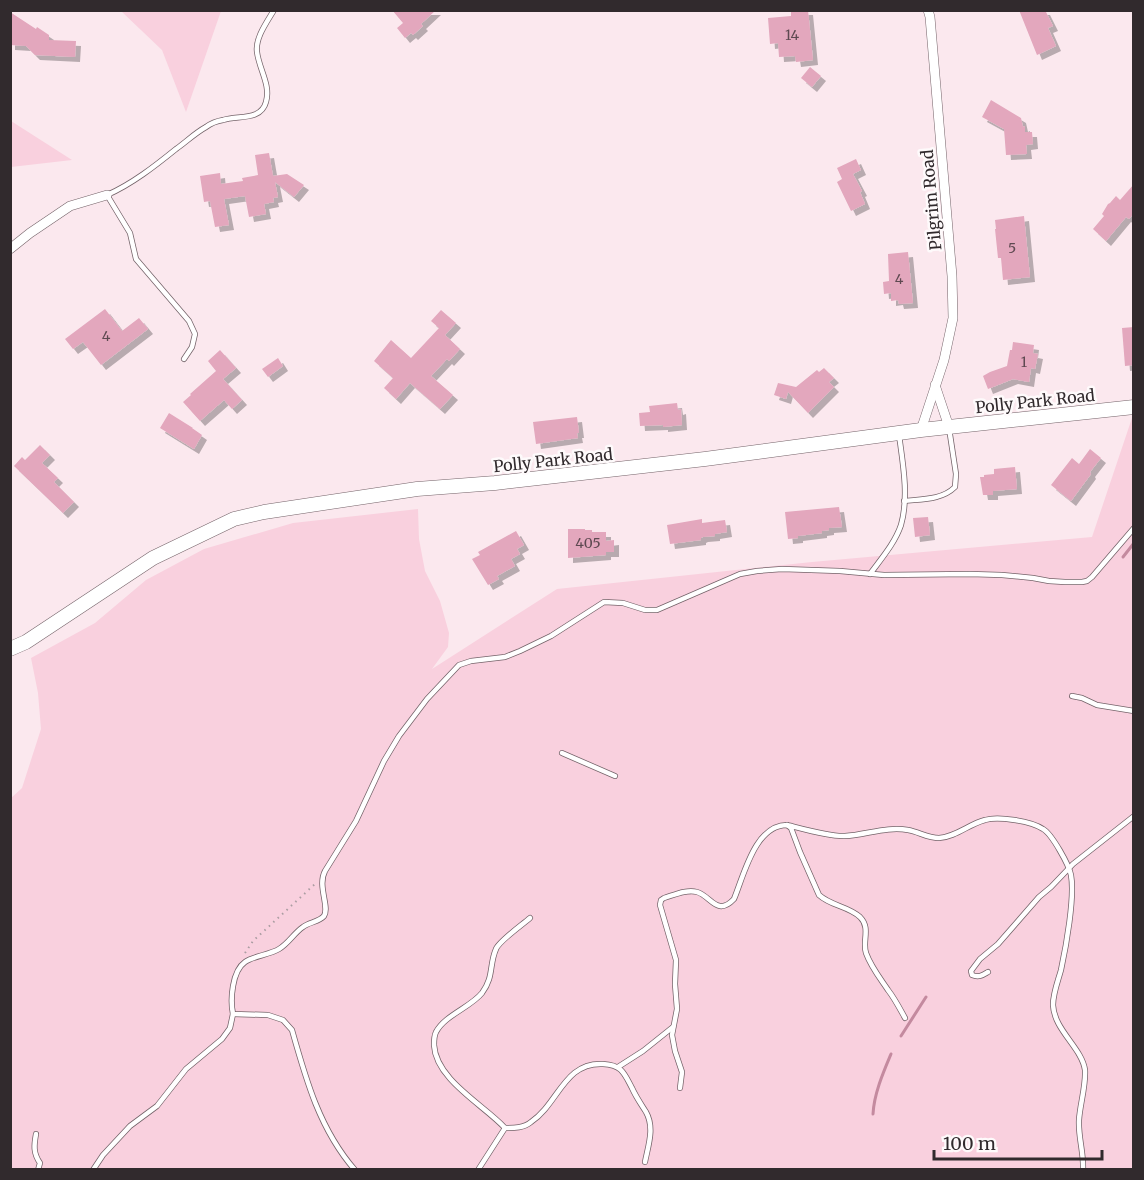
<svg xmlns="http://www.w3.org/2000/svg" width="1144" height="1180" font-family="Merriweather,serif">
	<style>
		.green { fill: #f9d0de }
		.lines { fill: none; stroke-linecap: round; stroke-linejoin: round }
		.stream { stroke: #c48a9f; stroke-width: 3 }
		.building { fill: #e3a7bd; filter: url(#shadow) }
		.lane-casing { stroke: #746369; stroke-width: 6 }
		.street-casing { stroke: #746369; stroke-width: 10 }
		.secondary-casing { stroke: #746369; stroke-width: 15 }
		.path { stroke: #ab9da2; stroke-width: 2; stroke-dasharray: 1.5 4.5; stroke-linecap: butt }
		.lane { stroke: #fff; stroke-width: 4.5 }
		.street { stroke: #fff; stroke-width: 9 }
		.secondary { stroke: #fff; stroke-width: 14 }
		.labels { text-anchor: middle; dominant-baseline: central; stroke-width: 5; stroke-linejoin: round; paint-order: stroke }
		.number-label { font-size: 14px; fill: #5e4951 }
		.street-label { font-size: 16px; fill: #312a2d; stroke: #fefafb }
	</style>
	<defs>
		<filter id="shadow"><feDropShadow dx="5" dy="5" stdDeviation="0" flood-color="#0004"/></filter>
	</defs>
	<rect width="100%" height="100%" fill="#fbe8ee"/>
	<g class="green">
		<path d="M121,11h100l-35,101 -24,-62z"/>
		<path d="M10,121h1l61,39 -61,7z"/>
		<path d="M1133,415v754l-1122,1 -1,-371 12,-11 19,-59 -3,-36 -7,-35 64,-35 51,-43 58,-31 89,-26 125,-14 1,30 6,32 15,30 9,32 -1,14 -16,22 125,-80 255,-27 280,-25z"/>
	</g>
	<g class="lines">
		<g class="stream">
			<path d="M1123,557l11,-14"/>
			<path d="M901,1036l25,-39"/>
			<path d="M873,1114c1,-20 10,-41 18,-60"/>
		</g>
	</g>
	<g class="building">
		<path d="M392,10h44l-15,14 2,2 -10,9 -2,-2 -6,5 -8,-10 6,-5z"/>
		<path d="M791,10h17l5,50 -17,2 -1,-6 -16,1 -1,-14 -8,1 -2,-26 23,-2z"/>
		<path d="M1019,10h26l8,16 -5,2 8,18 -19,9z"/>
		<path d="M10,12l26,17 1,-2 12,8v5l27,1 -1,16 -40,-2 -9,-9 -16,-1z"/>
		<path d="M810,67l11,9 -9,11 -11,-9z"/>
		<path d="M991,100l30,18 2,9 2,-1v6h7l1,12 -7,1 1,9 -21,1 -2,-26 -22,-12z"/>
		<path d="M269,153l4,23 14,-2 17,11 -10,12 -19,-15 3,15 -5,1 1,4 -10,2 2,10 -17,3 -4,-21 -21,3 5,26 -14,2 -5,-26 -6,1 -4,-26 20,-3 1,11 22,-3 -1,-3 16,-3 -3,-20z"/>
		<path d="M856,159l5,11 -8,4 9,17 -2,1 5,12 -14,7 -14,-29 5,-3 -5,-11z"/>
		<path d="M1134,184v29l-5,6 -3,-2 -20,24 -13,-12 11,-13 -2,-2 6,-10 2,-1 6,-7 4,4z"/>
		<path d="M1024,216l6,61 -27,3 -2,-22h-3l-3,-29h1l-1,-9z"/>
		<path d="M908,252l5,51 -14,1 -1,-4 -7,1v-8l-7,1 -1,-12 6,-1 -1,-27z"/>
		<path d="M105,309l17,22 17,-13 9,11 -47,36 -18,-23 -10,7 -8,-10z"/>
		<path d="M441,310l15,13 -11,12 15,14 -11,12 -2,-2 -16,17 22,19 -13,14 -30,-26 -14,16 -12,-11 9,-10 -19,-17 17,-21 20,18 28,-30 -8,-7z"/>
		<path d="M1134,327v38l-9,1 -3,-38z"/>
		<path d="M1013,342l21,3 -1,8 5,1 -3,15 -4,-1 -2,14 -16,-3 -25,10 -5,-13 7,-4 17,-6 3,-16h2z"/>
		<path d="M220,350l16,18 -13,11 19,21 -10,9 -8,-9 -24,21 -17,-19 8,-7 -1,-1 26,-23 -8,-10z"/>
		<path d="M278,358l5,8 -15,11 -6,-8z"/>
		<path d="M824,368l10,10 -5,4 5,5 -26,26 -20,-21 -2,7 -12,-4 4,-12 18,4 21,-17 2,2z"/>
		<path d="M677,403l1,7 3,-1 1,16 -19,2v-2l-23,1 -1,-13 11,-1 -1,-6z"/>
		<path d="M169,413l24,15h-1l10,7 -8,14 -34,-21z"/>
		<path d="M577,417l2,16h-2l1,5 -42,6 -3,-22z"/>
		<path d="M40,445l10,10 -8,8 16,15 -4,4 20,20 -11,11 -49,-47 8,-9 3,3z"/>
		<path d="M1090,449l11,9 -11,14 1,2 -20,27 -20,-16 21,-27 7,6z"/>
		<path d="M1015,467l2,22 -24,2v4h-10l-3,-18h4v-2l10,-1v-5z"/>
		<path d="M839,507l3,20 -13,1v2l-7,1v2l-24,3v2l-10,1 -3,-27z"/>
		<path d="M928,517l2,18 -15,2 -2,-19z"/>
		<path d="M702,519v4l23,-3 2,12 -12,2v2l-12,1 -2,1v2l-31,4 -3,-19z"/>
		<path d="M568,529h17v1h7v2h14v9l8,-1v12h-8v3l-38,3z"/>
		<path d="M516,531l8,14 -7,4 3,5 -9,5 4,7 -18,10 2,3 -11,6 -16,-26 8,-4 -2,-3z"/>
	</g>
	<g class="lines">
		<g class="lane-casing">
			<g id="lane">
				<path d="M184,359l8,-12 3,-13 -6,-13 -53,-62 -6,-26 -23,-38c25,-11 48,-29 69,-46 10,-7 19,-16 30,-22 4,-3 11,-6 17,-7 15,-5 38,1 43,-18 5,-17 -7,-33 -9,-50 -2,-14 10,-30 17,-42"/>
				<path d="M904,501c18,-2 38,-1 51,-14l1,-13 -7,-46"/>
				<path d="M870,574c11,-15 25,-31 31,-49 8,-28 2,-61 -2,-90"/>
				<path d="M1072,696l10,2 15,7 37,6"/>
				<path d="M562,753l53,23"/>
				<path d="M787,825c16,4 43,12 58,11 21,-1 42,-10 63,-6 11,2 20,8 31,8 17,-1 30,-14 46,-18 13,-4 46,1 58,9 9,5 26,36 28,46 4,22 -5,72 -10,95 -3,11 -8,23 -8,35 1,25 29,43 32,65 1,16 -5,34 -6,50 -1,17 5,33 4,50"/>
				<path d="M988,972c-5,3 -9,6 -16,3l-1,-4 9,-12 18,-15 41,-47 12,-10 22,-23 61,-48"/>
				<path d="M618,1067l25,-16 30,-24"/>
				<path d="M680,1088l2,-16 -7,-21 -3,-16 5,-26 -2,-25 1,-24 -16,-55 1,-5 3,-2c10,-3 23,-9 33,-6 14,4 20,25 37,7 10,-24 21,-74 53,-74l4,3 9,24 19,43c12,11 29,11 41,22 11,11 2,24 6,36 5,14 14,25 22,37 7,9 12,19 17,28"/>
				<path d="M505,1128c-21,-23 -69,-48 -71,-83 0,-4 0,-9 2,-13 9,-17 35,-25 46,-39 12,-16 7,-28 14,-44 3,-8 26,-24 34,-31"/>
				<path d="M36,1134c-2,11 -3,19 4,29l-2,7"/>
				<path d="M93,1170l10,-15 27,-29 27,-20 29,-37 36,-30 8,-11 3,-14"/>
				<path d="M355,1170c-35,-40 -49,-90 -63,-140l-9,-10 -15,-5 -35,-1c-3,-14 -1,-43 12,-52 8,-6 24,-7 34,-13 10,-6 15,-16 24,-22 6,-5 16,-5 21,-11 6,-9 -7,-30 1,-45l31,-50 28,-60 15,-25 28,-37 32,-34 12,-4 34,-4 15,-6 31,-15 53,-34 19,1 22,7h12l83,-36 17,-3 25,-2 58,2 44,4 86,-1 32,1 31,3 16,3 16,1h17l5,-1 5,-4 42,-49"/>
				<path d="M478,1170l27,-42c9,0 19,0 26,-6 28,-19 33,-60 72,-58 19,1 21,9 29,24 4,9 9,16 14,24 9,16 2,34 -1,50"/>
			</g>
		</g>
		<g class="street-casing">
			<g id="street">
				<path d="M10,249l20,-16 40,-27 37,-11"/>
				<path d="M935,385l14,42"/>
				<path d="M921,430l23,-70 9,-42 -1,-42 -22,-259 -2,-7"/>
			</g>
		</g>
		<g class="secondary-casing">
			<path id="secondary" d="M10,649l16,-7 127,-84 81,-39 30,-7 153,-23 78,-6 210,-24 216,-29 213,-23"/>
		</g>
		<path class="path" d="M245,953l8,-12 62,-57"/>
		<use href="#lane" class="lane"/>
		<use href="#street" class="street"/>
		<use href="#secondary" class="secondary"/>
	</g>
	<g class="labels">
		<g class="number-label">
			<text x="792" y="35">14</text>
			<text x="1012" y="248">5</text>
			<text x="899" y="279">4</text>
			<text x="106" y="336">4</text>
			<text x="1024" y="362">1</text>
			<text x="588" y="543">405</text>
		</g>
		<g class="street-label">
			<text transform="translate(931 200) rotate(-95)">Pilgrim Road</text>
			<text transform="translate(1035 401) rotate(-6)">Polly Park Road</text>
			<text transform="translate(553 460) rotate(-6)">Polly Park Road</text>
		</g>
	</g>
	<rect width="1144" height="1180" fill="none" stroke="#312a2d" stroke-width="24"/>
	<path d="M934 1150v9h168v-9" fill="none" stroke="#312a2d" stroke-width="3"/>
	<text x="943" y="1150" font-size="18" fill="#312a2d" stroke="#fefafb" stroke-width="4.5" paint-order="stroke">100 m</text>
</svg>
